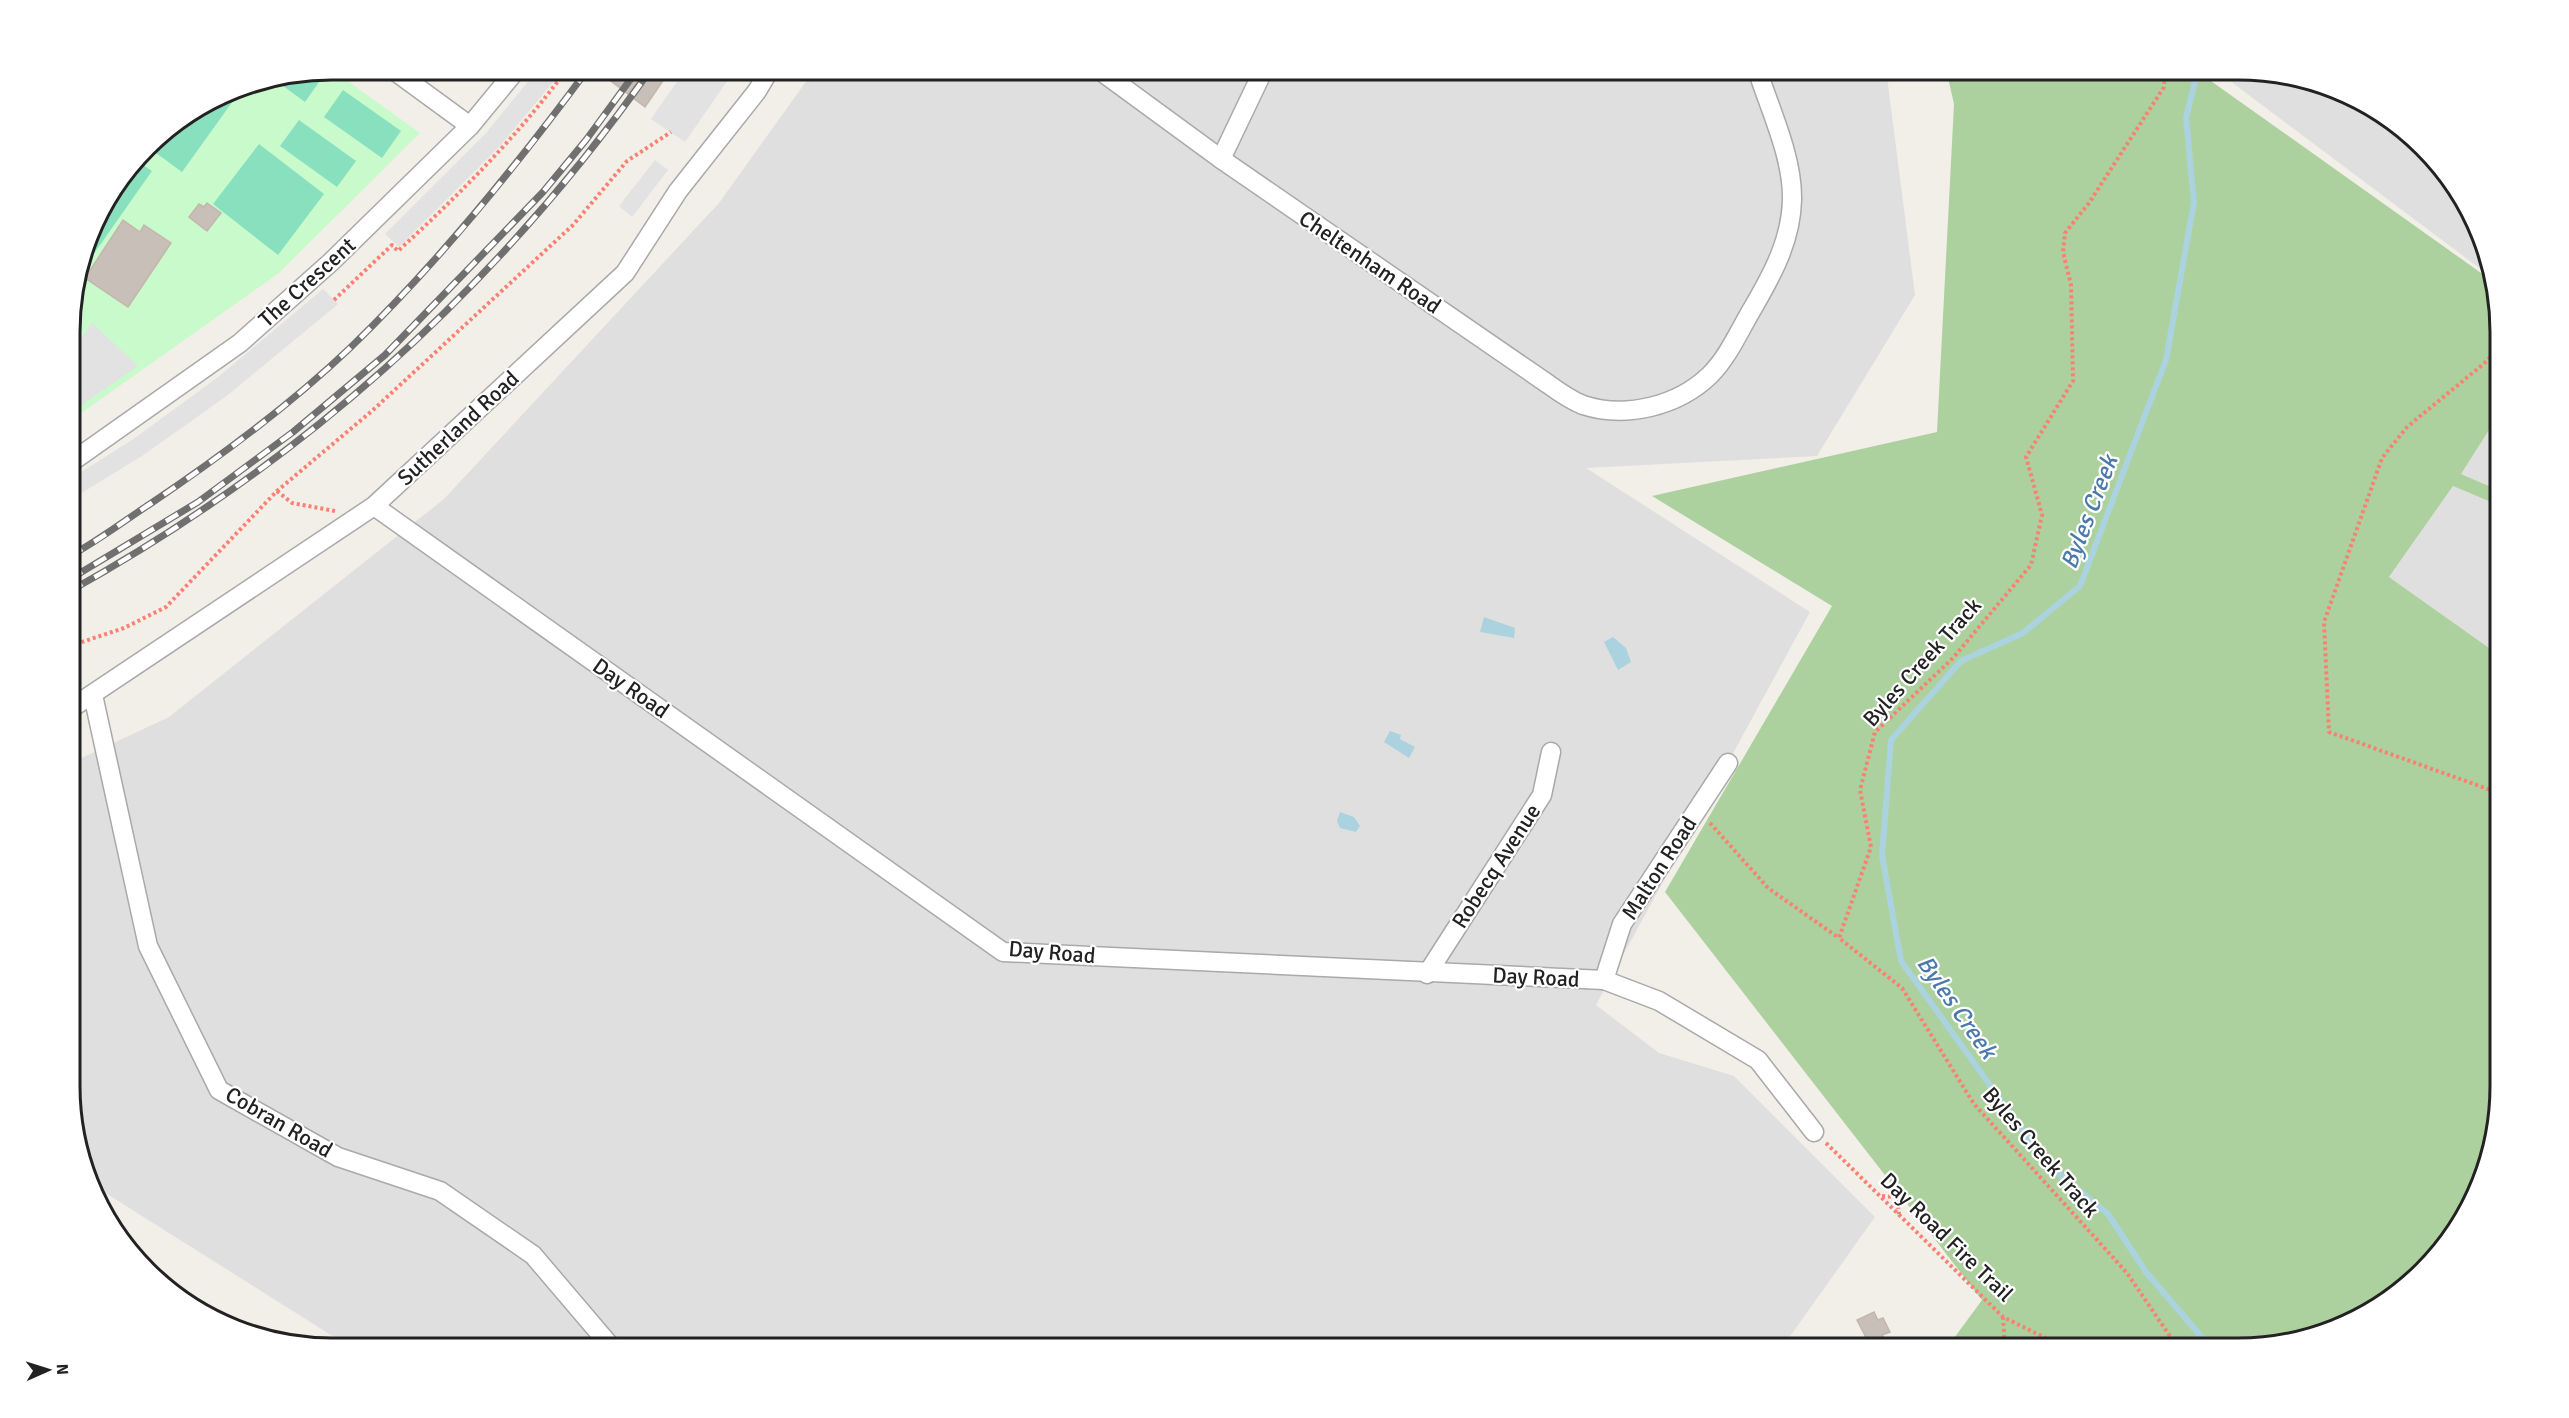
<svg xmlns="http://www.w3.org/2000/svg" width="2569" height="1418" font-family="Signika,sans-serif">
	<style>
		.residential { fill: #e0dfdf }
		.forest { fill: #add19e }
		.park { fill: #c8facc }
		.pitch { fill: #88e0be }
		.parking { fill: #e2e2e2 }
		.water { fill: #aad3df }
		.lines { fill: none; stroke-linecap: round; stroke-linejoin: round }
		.stream { stroke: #aad3df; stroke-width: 6 }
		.building { fill: #c7bfb8; stroke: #c4b6ab; stroke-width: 1.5 }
		.minor-casing { stroke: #a9a9a9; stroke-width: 21 }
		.path { stroke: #fa8072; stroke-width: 4; stroke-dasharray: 3 3; stroke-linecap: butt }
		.minor { stroke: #fff; stroke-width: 18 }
		.rail-casing { stroke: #707070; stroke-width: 7 }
		.rail { stroke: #fff; stroke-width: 4.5; stroke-dasharray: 14; stroke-linecap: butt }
		.labels { text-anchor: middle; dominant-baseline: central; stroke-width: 4.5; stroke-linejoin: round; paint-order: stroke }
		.street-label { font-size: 22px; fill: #222; stroke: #fff }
		.water-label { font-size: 24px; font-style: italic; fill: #4a7aab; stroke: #fff }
		.rim { fill: none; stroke: #222; stroke-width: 3 }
	</style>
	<rect width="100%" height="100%" fill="#f2efe9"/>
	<g class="residential">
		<path d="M815,69h1071l29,226 -98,161 -231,12 224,144 -214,393 63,48 75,23 141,141 -94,132h-1428l-257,-162 -25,-66v-358l98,-46 275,-218 275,-296z"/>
		<path d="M2214,69h24l116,27 57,38 45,51 34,91z"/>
		<path d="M2498,416v74l-37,-16z"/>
		<path d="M2453,486l45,19 1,150 -110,-78z"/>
	</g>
	<path class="forest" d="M1946,69h248l297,211 7,17v119l-37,58 37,16v15l-45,-19 -64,91 110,78 1,432 -27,116 -38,57 -52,45 -61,30 -67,13 -309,1 36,-49 -317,-408 167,-286 -180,-110 285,-64 17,-328z"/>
	<path class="park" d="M331,69l89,64 -141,140 -209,148v-107l26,-99 62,-81 73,-45z"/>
	<g class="pitch">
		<path d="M318,72l6,3 -19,27 -30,-22z"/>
		<path d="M243,87l-61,85 -34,-25 10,-13 73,-45z"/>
		<path d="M343,90l58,41 -19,27 -58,-41z"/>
		<path d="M299,120l57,41 -19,26 -57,-41z"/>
		<path d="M259,144l65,50 -46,61 -65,-51z"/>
		<path d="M137,161l15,10 -64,91 -4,-2 12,-45z"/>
	</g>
	<g class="parking">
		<path d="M538,69h26l-64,77 -101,101 -14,-13 101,-101z"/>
		<path d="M686,69h47l1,2 -49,71 -34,-23z"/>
		<path d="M655,160l13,10 -36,47 -13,-11z"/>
		<path d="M323,289l15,15 -110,91 -86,61 -72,44v-21l62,-39 85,-62z"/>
		<path d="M92,323l46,43 -68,47v-60z"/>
	</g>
	<g class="water">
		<path d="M1484,617l31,11 -1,10 -34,-6z"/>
		<path d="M1613,637l13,11 5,14 -13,8 -14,-28z"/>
		<path d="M1390,731l11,4 -1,4 15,8 -6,11 -25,-16z"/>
		<path d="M1340,812l14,5 6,9 -4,6 -16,-4 -3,-7z"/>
	</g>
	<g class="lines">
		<path class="stream" d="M2198,69l-12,49 8,84 -28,158 -86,226 -57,47 -62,28 -70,79 -9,115 19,106 144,201 63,52 38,58 65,76"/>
	</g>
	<g class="building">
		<path d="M595,69h76l-26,38z"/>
		<path d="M207,203l14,10 -14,18 -18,-14 10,-13 5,3z"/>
		<path d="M123,220l17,12 4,-7 27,18 -43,64 -43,-29z"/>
		<path d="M1874,1312l4,8 5,-2 7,14 -8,3 3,5 -14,7 -14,-27z"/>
	</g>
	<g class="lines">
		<g class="minor-casing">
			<g id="minor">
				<path d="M392,69l78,57"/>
				<path d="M1098,69l123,90 327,225c11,8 22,16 35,21 43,14 95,1 127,-30 19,-19 30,-46 44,-69 19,-33 37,-66 38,-106 1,-43 -22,-90 -35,-131"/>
				<path d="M1221,159l43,-90"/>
				<path d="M70,463l170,-120 91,-81 139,-136 47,-57"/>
				<path d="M374,506l629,446 601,28 55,21 99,59 56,72"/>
				<path d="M93,695l55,251 71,144 119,67 102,34 93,64 80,94"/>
				<path d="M70,709l304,-203 251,-233 53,-82 79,-100 13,-22"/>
				<path d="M1427,974l115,-179 9,-43"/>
				<path d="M1604,980l18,-56 106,-161"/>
			</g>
		</g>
		<g class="path">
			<path d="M738,69l1,3"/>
			<path d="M2165,69l-1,18 -75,116 -24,30 -2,19 8,33 2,96 -47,76 16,58 -11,50 -78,93 -78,74 -15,58 11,57 -32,91 63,50 72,116 153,169 51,75"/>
			<path d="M334,300l58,-55 6,6c61,-56 120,-115 169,-182"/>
			<path d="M2498,348l-11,13 -80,66 -25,31 -58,164 5,110 170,61"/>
			<path d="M277,491l15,12 43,8"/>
			<path d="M70,646l54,-18 42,-21 111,-116 96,-81 200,-185 54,-64 44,-29"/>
			<path d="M1710,823l58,65 71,50"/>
			<path d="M1826,1143l177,174 65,32"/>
			<path d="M1882,1196l15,1 2,17"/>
			<path d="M2003,1317l2,32"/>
		</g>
		<use href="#minor" class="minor"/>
		<g class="rail-casing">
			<g id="rail">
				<path d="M70,556c28,-15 54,-35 80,-52 70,-47 139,-98 200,-156 88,-85 165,-180 238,-279"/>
				<path d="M70,579l128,-77 95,-70 92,-77 158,-163 43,-52 52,-71"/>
				<path d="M70,591c234,-130 427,-303 581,-522"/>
			</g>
		</g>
		<use href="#rail" class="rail"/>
	</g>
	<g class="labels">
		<g class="street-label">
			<text transform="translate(1370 262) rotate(34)">Cheltenham Road</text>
			<text transform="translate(307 282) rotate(-42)">The Crescent</text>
			<text transform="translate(458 428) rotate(-43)">Sutherland Road</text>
			<text transform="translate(1922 662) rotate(-48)">Byles Creek Track</text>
			<text transform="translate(631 688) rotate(35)">Day Road</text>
			<text transform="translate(1496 866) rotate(-57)">Robecq Avenue</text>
			<text transform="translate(1659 868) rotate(-57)">Malton Road</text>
			<text transform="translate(1052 952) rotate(5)">Day Road</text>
			<text transform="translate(1536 977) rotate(3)">Day Road</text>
			<text transform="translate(279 1122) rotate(30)">Cobran Road</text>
			<text transform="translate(2041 1152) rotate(49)">Byles Creek Track</text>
			<text transform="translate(1947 1237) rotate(44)">Day Road Fire Trail</text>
		</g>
		<g class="water-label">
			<text transform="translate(2089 512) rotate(-69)">Byles Creek</text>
			<text transform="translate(1957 1007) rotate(55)">Byles Creek</text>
		</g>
	</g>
	<path d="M0 0H2569V1418H0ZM332 80H2238A252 252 0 0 1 2490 332V1086A252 252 0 0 1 2238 1338H332A252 252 0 0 1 80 1086V332A252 252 0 0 1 332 80Z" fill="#fff" fill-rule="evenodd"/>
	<path class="rim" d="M332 80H2238A252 252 0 0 1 2490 332V1086A252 252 0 0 1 2238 1338H332A252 252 0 0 1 80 1086V332A252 252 0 0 1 332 80Z"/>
	<g transform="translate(48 1370) rotate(87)" stroke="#ffffff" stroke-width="4.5" paint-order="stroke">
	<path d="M0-4.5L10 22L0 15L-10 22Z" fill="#222222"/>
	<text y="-9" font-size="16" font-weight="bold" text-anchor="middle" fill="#222222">N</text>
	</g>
</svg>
